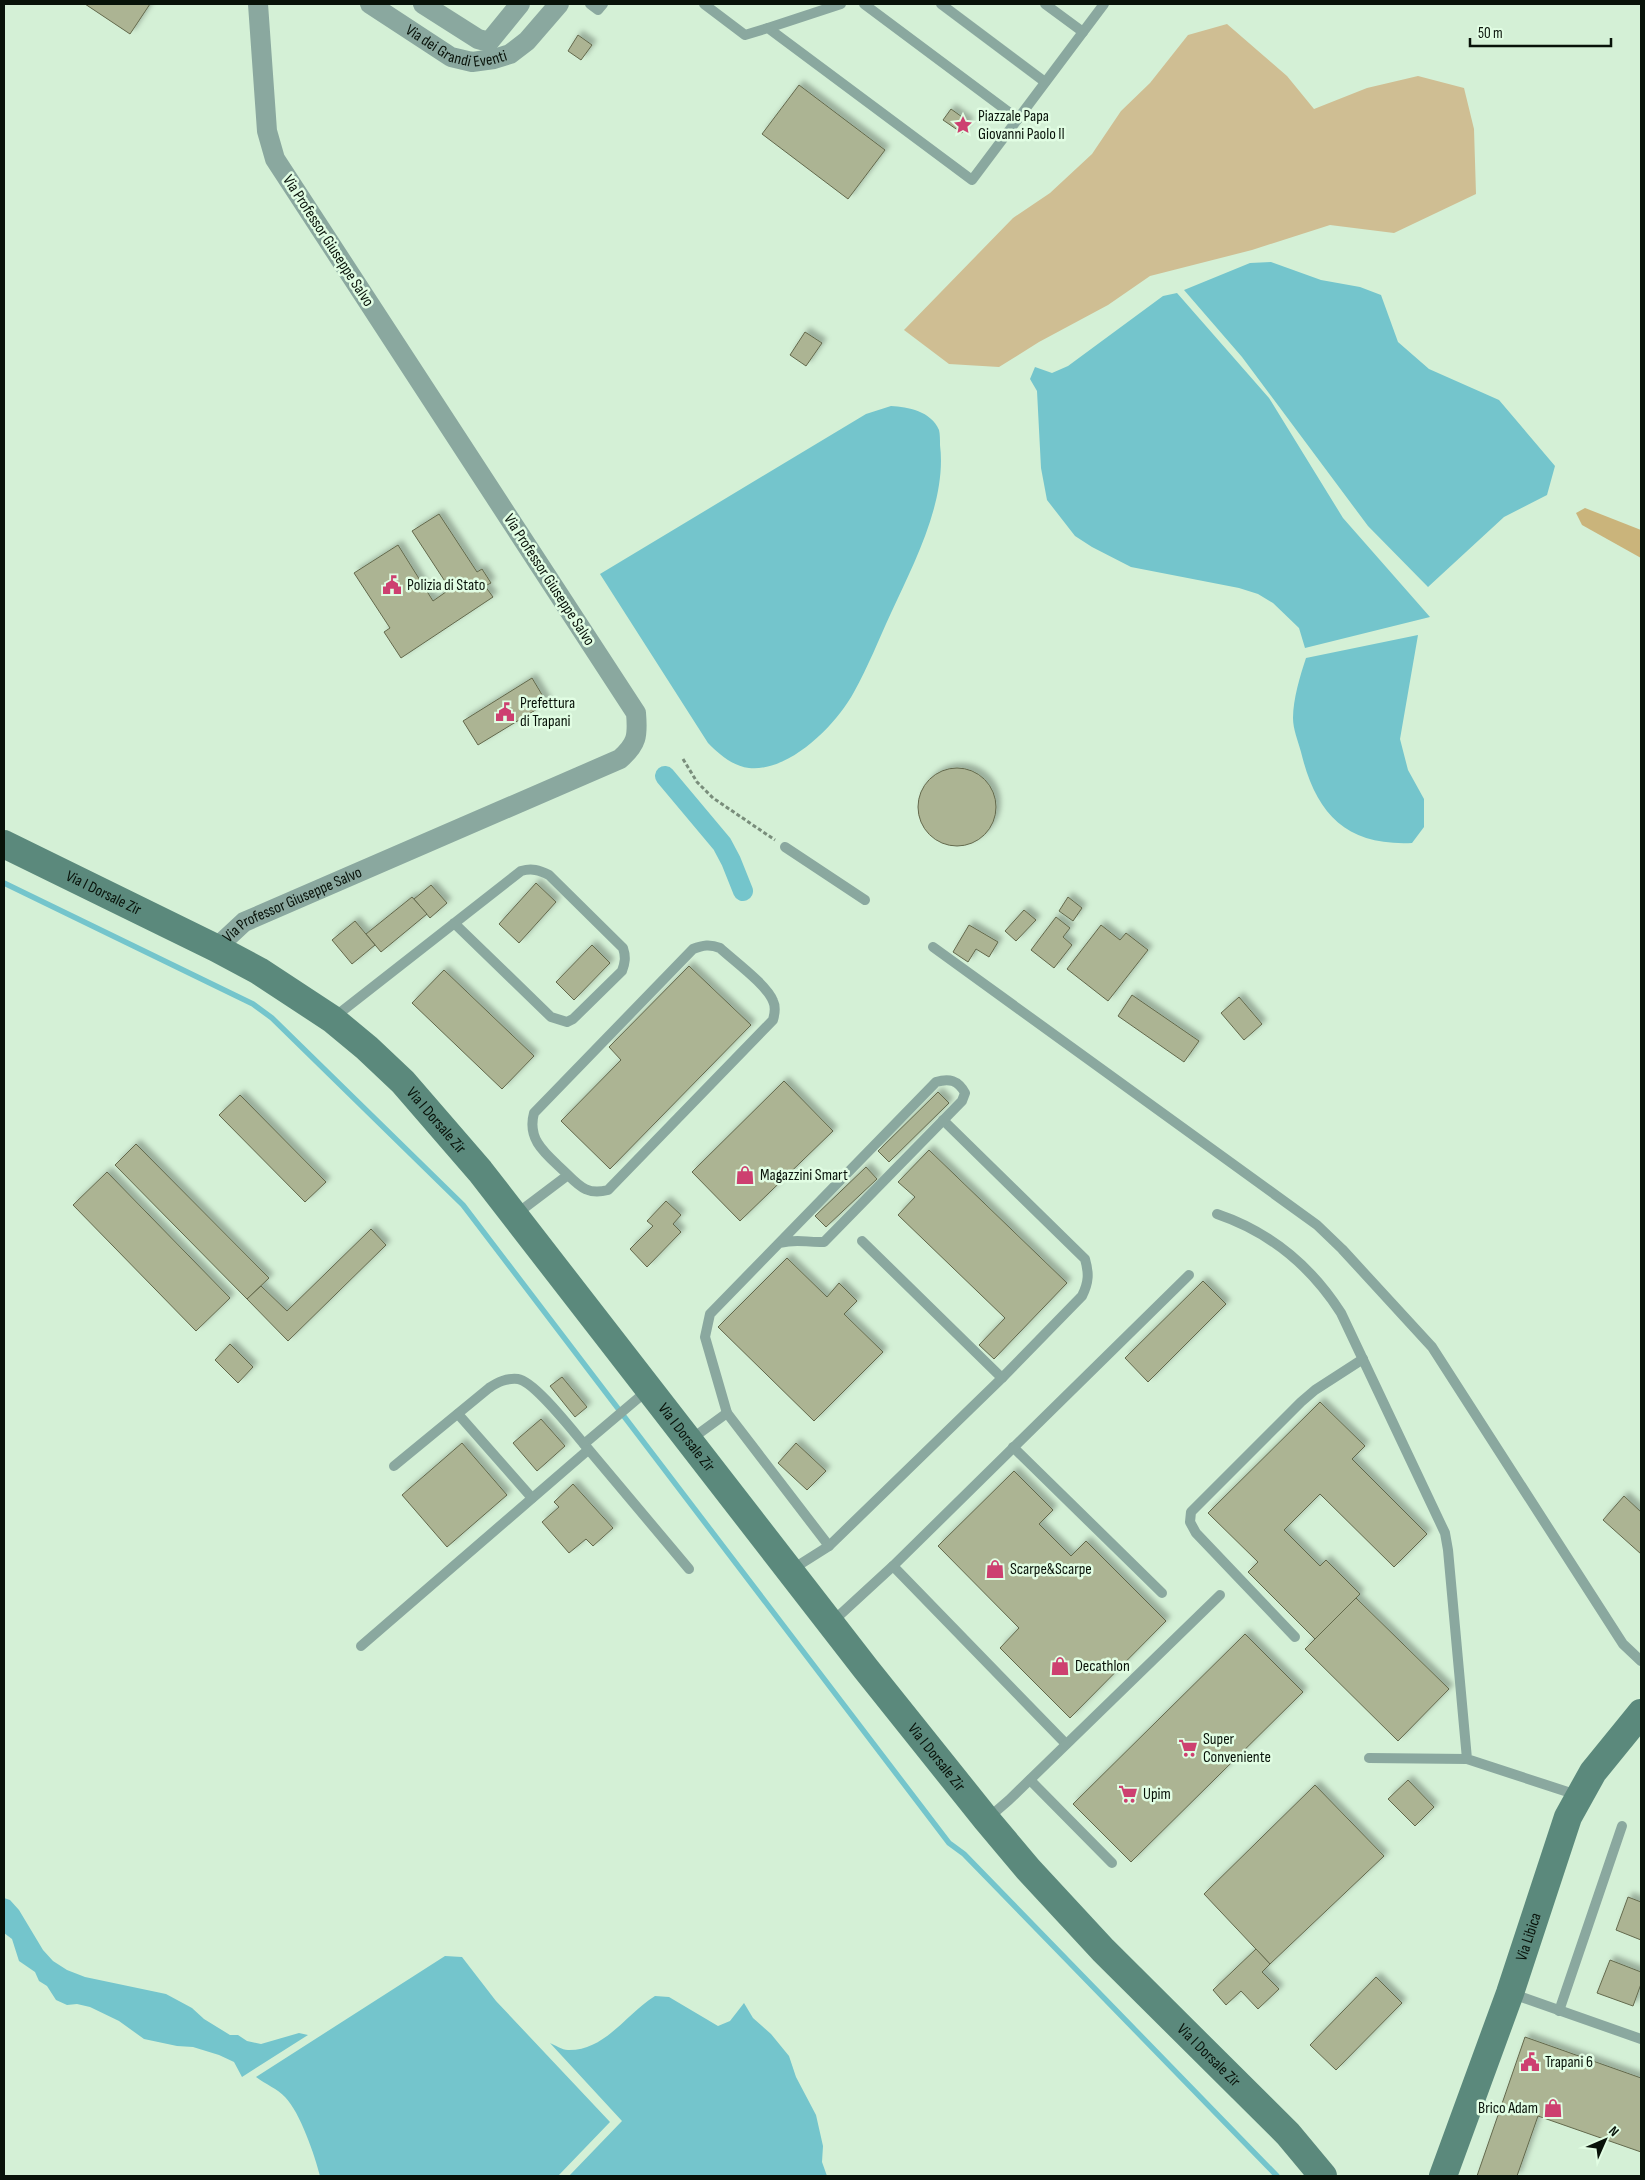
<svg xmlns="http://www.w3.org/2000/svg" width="1645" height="2180" font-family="'Sofia Sans Condensed',sans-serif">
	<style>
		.green { fill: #cfbe93 }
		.forest { fill: #cab47b }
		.water { fill: #74c5cc }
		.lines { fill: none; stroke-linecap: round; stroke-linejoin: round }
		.stream { stroke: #74c5cc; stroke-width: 5.5 }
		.canal { stroke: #74c5cc; stroke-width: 20 }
		.building { fill: #acb493; stroke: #63694c; filter: url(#shadow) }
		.path { stroke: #798d7b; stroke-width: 3; stroke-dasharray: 4 2.5; stroke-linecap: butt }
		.lane { stroke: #8aa89f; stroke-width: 10 }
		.street { stroke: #8aa89f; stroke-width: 20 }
		.secondary { stroke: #5b897c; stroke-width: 28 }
		.labels { text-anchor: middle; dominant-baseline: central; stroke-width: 5; stroke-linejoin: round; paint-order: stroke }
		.street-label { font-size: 16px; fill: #081209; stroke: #e1fde3 }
		.poi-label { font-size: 16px; fill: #081209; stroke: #e1fde3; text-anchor: start }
	</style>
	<defs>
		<filter id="shadow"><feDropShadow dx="4.5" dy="-4.5" stdDeviation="2.5" flood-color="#0004"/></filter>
	</defs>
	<rect width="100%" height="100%" fill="#d4f0d6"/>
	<path class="green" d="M1227,24l60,52 27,33 53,-21 51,-12 46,12 10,41 2,65 -82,39 -64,-8 -78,25 -102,26 -42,29 -69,37 -40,25 -50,-3 -45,-34 109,-112 37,-25 42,-39 29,-43 29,-28 38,-48z"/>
	<path class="forest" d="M1585,508l56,22v28l-59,-33 -6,-12z"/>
	<g class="water">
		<path d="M1271,262l50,18 39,7 21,8 17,47 31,27 70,31 56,66 -8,29 -43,22 -76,70 -60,-61 -126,-169 -58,-67 66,-27z"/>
		<path d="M1177,293l92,105 74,120 87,99 -125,31 -6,-20 -26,-25 -15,-9 -19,-6 -108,-21 -39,-20 -17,-11 -28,-36 -6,-32 -4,-77 -7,-12 5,-12 17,6 16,-7 95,-70z"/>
		<path d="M891,406c17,1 40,5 48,24 1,4 1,10 1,15 7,56 -26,118 -49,168 -12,26 -23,54 -37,79 -18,33 -64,80 -105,76 -17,-2 -30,-14 -41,-25l-108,-169 266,-160z"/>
		<path d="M1418,635l-18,104 8,31 16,29v28l-12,16c-66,3 -96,-29 -111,-91 -3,-11 -8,-23 -8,-34 0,-19 7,-42 13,-60z"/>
		<path d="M4,1898l6,2 9,10 24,40 10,11 14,9 18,7 81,17 26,14 12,11 26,16h8l9,6 14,3 38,-11 9,2 -66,42 -8,-15 -15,-7 -26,-8 -16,-1 -33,-7 -25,-18 -29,-14 -13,-3 -10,1 -11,-5 -9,-14 -8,-5 -4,-9 -16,-11 -7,-22 -8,-6z"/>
		<path d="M445,1956l17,1 34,44 114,121 -52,54h-238c-5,-20 -20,-64 -35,-79 -7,-8 -20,-13 -29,-20z"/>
		<path d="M655,1996l14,1 49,29 12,-5 14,-18 9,15 18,16 18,22 7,21 20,38 7,31 -1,16 5,14h-258l53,-55 -72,-78c5,2 12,7 18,7 37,1 58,-36 87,-54z"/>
	</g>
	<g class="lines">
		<path class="stream" d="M4,883l249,121 19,14 191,187 486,638 15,11 313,322"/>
		<path class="canal" d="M665,776l57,68 9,17 12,30"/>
	</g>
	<g class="building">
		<path d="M85,4h65l-20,30z"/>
		<path d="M578,35l14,10 -11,15 -13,-9z"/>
		<path d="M799,85l86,65 -37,49 -86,-65z"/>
		<path d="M951,109l18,13 -7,11 -19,-13z"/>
		<path d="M805,332l17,11 -16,23 -16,-11z"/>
		<path d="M439,514l38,58 5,-3 9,14 -6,3 8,11 -92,61 -17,-26 6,-4 -36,-55 44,-28 35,56 17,-12 -38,-58z"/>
		<path d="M532,678l15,25 -69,42 -15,-24z"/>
		<circle cx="957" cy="807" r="39"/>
		<path d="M536,883l20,19 -37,41 -20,-19z"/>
		<path d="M431,885l16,18 -17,15 -16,-19z"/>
		<path d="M412,897l15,17 -46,38 -15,-18z"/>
		<path d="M1068,897l14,11 -9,13 -14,-10z"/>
		<path d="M1024,910l12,10 -20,21 -11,-10z"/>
		<path d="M1056,917l14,11 -7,9 9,8 -18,23 -23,-18z"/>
		<path d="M355,921l20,24 -23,19 -20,-24z"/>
		<path d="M969,925l29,17 -9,15 -13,-8 -8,13 -15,-10z"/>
		<path d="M1101,925l19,15 6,-7 22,17 -40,51 -41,-32z"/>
		<path d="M592,945l18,18 -36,37 -18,-18z"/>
		<path d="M689,966l62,59 -141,144 -49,-48 60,-61 -12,-13z"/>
		<path d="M444,970l90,86 -32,33 -90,-86z"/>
		<path d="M1132,995l67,46 -15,21 -66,-46z"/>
		<path d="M1239,997l23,27 -18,16 -23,-27z"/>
		<path d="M784,1081l49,50 -93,90 -48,-49z"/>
		<path d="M938,1092l11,11 -60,59 -11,-11z"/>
		<path d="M240,1095l86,87 -21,20 -86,-87z"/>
		<path d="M136,1144l133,134 -22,21 -132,-134z"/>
		<path d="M929,1150l138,133 -73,76 -15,-14 26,-27 -107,-103 17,-18 -17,-15z"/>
		<path d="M866,1167l11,12 -51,48 -11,-11z"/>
		<path d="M107,1172l123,126 -34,33 -123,-126z"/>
		<path d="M666,1201l15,14 -8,9 8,8 -34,35 -17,-18 23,-23 -6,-5z"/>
		<path d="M371,1229l15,16 -98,96 -41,-42 14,-13 26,25z"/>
		<path d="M787,1258l40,39 12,-14 18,18 -13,13 39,38 -69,69 -96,-94z"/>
		<path d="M1203,1281l23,23 -78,78 -23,-24z"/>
		<path d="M230,1344l23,23 -15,16 -23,-23z"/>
		<path d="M562,1377l25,30 -12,10 -25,-31z"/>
		<path d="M1320,1402l45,44 -13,13 75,75 -33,33 -74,-73 -36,36 36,36 6,-6 34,34 -45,45 -67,-67 10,-10 -50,-49z"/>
		<path d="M541,1419l24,27 -28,25 -24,-28z"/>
		<path d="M462,1443l45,52 -60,52 -45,-52z"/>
		<path d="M796,1443l30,28 -19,19 -29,-27z"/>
		<path d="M1014,1471l39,39 -14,14 32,32 15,-15 80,80 -96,97 -70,-70 19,-20 -81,-82z"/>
		<path d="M573,1484l40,44 -20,18 -7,-7 -17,14 -27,-31 17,-15 -5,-5z"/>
		<path d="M1624,1496l17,16v42l-38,-34z"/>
		<path d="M1356,1598l93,91 -51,52 -93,-92z"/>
		<path d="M1245,1634l58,58 -172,170 -58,-58z"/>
		<path d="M1408,1780l26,27 -19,19 -27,-27z"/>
		<path d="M1315,1785l69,71 -114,108 -66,-70z"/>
		<path d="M1628,1897l13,5v38l-25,-10z"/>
		<path d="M1256,1949l14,15 -8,8 17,17 -21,20 -17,-18 -15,14 -13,-15z"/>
		<path d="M1610,1960l31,12v12l-8,22 -36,-13z"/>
		<path d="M1376,1977l26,26 -66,67 -26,-25z"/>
		<path d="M1525,2037l116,41v74l-103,-36 -21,60h-40z"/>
	</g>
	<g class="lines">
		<path class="path" d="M683,759l14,23 16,16 62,42"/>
		<g class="lane">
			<path d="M590,4l8,6 5,-6"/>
			<path d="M704,4l41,31 23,-7 204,152 132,-176"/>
			<path d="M864,4l154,115"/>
			<path d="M941,4l104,78"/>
			<path d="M1045,4l38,28"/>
			<path d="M768,28l73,-24"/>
			<path d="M785,847l80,53"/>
			<path d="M933,947l384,278 25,24 90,98 191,297 18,17"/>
			<path d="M332,1019l189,-148c11,-3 18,-1 28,4l74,73c3,9 2,15 -1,23l-49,48 -6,3 -16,-5 -97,-94"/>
			<path d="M943,1120l142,139c4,14 4,23 -3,37l-80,82"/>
			<path d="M1217,1214c53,18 94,52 124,99l104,220 3,17 19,209 110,36"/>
			<path d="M515,1215l53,-40c13,13 21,20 40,15l165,-170c2,-7 3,-13 0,-19 -6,-16 -39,-40 -53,-53 -10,-4 -17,-3 -27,1l-159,164c-8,29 15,43 34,62"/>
			<path d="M649,1389l-65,55 105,125"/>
			<path d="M727,1413l-22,-76 5,-23 226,-232c13,-4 22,-2 29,11l-3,8 -138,141c-18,1 -25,-4 -44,1"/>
			<path d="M458,1414l74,84"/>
			<path d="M690,1440l37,-27 102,133 -38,24"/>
			<path d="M1013,1447l149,146"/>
			<path d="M394,1466l95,-78c9,-6 17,-10 29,-9 16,2 54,51 66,65"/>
			<path d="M829,1546l173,-168 -140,-137"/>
			<path d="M893,1566l173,178"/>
			<path d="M831,1623l62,-57 296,-291"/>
			<path d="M1295,1637l-99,-104 -6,-11 1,-10 110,-110 14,-12 48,-31"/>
			<path d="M361,1646l227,-196"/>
			<path d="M1369,1758l98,1"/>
			<path d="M1030,1780l82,83"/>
			<path d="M987,1819l22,-19 211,-205"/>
			<path d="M1510,1993l131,46"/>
			<path d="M1559,2011l63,-185"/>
		</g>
		<g class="street">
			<path id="s1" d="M370,4l81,53 21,5 22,-3 16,-5 17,-13 32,-37"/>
			<path d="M423,4l55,35 11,3 31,-38"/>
			<path id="s2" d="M216,948l28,-26 376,-163c17,-15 18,-23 16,-46l-361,-554 -8,-28 -9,-127"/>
		</g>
		<g class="secondary">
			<path id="s3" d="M4,844l212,104 43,23 73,48 35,29 36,34 77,89 386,498 120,150 42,50 75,81 185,184 35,42"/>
			<path id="s4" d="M1443,2176l67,-183 58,-176 25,-45 48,-59"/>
		</g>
	</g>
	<defs>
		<g id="sight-bare" transform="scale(1.5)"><path d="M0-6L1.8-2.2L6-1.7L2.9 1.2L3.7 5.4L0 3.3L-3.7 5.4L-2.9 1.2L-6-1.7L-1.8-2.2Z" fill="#cd4070" stroke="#e1fde3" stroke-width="2.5" paint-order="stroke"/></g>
		<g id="civic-bare" transform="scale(1.5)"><path d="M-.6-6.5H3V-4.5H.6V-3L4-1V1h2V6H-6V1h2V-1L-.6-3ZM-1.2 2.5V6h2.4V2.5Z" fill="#cd4070" stroke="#e1fde3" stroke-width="2.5" paint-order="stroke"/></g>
		<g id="shop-bare" transform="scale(1.5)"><path d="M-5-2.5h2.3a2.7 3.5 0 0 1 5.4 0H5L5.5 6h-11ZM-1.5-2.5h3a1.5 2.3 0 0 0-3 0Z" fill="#cd4070" stroke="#e1fde3" stroke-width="2.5" paint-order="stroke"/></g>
		<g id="supermarket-bare" transform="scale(1.5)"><path d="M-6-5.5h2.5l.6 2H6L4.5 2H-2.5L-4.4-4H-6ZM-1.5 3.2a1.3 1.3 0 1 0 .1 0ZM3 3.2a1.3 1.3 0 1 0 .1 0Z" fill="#cd4070" stroke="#e1fde3" stroke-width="2.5" paint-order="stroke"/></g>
	</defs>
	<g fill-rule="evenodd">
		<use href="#sight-bare" x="963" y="125"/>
		<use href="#civic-bare" x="392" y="585"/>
		<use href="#civic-bare" x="505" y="712"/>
		<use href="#shop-bare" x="745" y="1175"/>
		<use href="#shop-bare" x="995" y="1569"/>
		<use href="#shop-bare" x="1060" y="1666"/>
		<use href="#supermarket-bare" x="1188" y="1748"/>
		<use href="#supermarket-bare" x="1128" y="1794"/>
		<use href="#civic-bare" x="1530" y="2062"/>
		<use href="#shop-bare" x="1553" y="2108"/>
	</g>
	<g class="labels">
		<g class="street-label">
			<text stroke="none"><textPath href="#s1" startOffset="99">Via dei Grandi Eventi</textPath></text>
			<text transform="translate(328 241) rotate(57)">Via Professor Giuseppe Salvo</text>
			<text transform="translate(549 580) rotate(57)">Via Professor Giuseppe Salvo</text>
			<text stroke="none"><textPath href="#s3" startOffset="111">Via I Dorsale Zir</textPath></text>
			<text stroke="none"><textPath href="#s2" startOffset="89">Via Professor Giuseppe Salvo</textPath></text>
			<text stroke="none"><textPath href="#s3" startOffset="518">Via I Dorsale Zir</textPath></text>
			<text stroke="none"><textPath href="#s3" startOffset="922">Via I Dorsale Zir</textPath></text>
			<text stroke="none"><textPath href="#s3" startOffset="1328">Via I Dorsale Zir</textPath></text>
			<text stroke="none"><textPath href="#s4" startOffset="254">Via Libica</textPath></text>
			<text stroke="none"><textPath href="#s3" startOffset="1732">Via I Dorsale Zir</textPath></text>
		</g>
		<g class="poi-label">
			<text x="978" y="116">Piazzale Papa<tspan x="978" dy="18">Giovanni Paolo II</tspan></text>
			<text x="407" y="585">Polizia di Stato</text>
			<text x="520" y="703">Prefettura<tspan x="520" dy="18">di Trapani</tspan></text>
			<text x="760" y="1175">Magazzini Smart</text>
			<text x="1010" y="1569">Scarpe&amp;Scarpe</text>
			<text x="1075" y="1666">Decathlon</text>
			<text x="1203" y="1739">Super<tspan x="1203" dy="18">Conveniente</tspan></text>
			<text x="1143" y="1794">Upim</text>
			<text x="1545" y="2062">Trapani 6</text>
			<text x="1538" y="2108" text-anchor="end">Brico Adam</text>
		</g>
	</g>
	<rect width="1645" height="2180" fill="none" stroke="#081209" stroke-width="10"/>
	<g transform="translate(1605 2140) rotate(45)" stroke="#e1fde3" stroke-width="4" paint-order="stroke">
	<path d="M0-4L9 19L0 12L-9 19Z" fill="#081209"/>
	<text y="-8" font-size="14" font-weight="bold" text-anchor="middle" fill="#081209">N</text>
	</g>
	<path d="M1470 38v8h141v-8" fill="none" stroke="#081209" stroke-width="2.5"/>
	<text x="1478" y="38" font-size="15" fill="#081209" stroke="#e1fde3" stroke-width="4" paint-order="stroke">50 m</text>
</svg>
